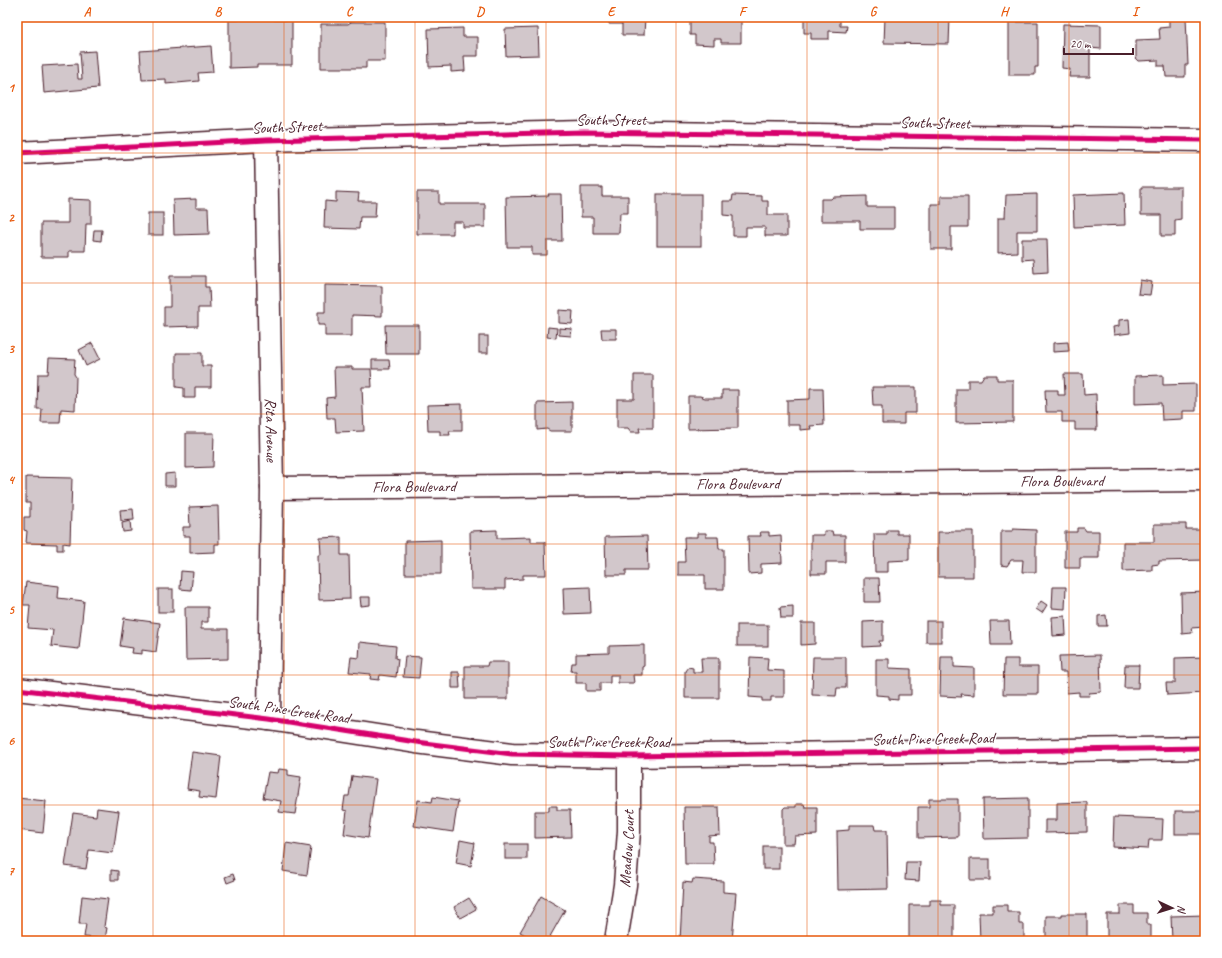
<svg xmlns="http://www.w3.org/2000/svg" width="1222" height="958" font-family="Caveat,sans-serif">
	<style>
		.building { fill: #d2c7cb; stroke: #4a1f2b }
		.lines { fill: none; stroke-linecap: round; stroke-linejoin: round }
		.street-casing { stroke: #4a1f2b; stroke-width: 25 }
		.street { stroke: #fff; stroke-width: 22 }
		.cycleway-casing { stroke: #fff; stroke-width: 8 }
		.cycleway { stroke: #d6006c; stroke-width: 5 }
		.grid { fill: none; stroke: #e8590c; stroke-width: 1; stroke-opacity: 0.55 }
		.labels { text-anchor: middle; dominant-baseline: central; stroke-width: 3; stroke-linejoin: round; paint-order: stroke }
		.street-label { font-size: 16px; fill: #4a1f2b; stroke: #fff }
		.neatline { fill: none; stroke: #e8590c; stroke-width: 1.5 }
		.grid-label { font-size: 13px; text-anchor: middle; font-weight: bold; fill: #e8590c }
	</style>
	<rect width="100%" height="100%" fill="#fff"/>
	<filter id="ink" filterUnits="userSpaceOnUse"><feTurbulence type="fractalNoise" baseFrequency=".025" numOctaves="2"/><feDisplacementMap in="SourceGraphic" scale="8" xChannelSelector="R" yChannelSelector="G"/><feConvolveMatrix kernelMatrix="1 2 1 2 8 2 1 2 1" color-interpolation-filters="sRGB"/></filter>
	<g filter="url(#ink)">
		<g class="building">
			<path d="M239,17h35v3h18v45h-35v2l-28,1v-48h10z"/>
			<path d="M609,17h36l-1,18h-22v-11h-13z"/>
			<path d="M690,17h51v26h-20v-4h-7v6l-19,-1v-9h-5z"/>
			<path d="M804,17h36v9h7l-1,6 -17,-1v8h-18v-6h-7z"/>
			<path d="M885,17h65l-1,27 -65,-1z"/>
			<path d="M1169,17h17l2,48h-3v12h-19l-1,-11h-7v-6l-19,1 -3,-3v-18l24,-1 -1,-11 10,-1z"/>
			<path d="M351,22h34v39h-19v7h-45v-44h27z"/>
			<path d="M1009,22h29v45h-3v8h-26z"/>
			<path d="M1063,24l38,1v24l-11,-1v29h-21l1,-8 -8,-1z"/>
			<path d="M463,28v9h15v19h-14l1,15 -14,1v-6l-22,1 -1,-38z"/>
			<path d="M538,28l1,27 -33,1 -1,-27z"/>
			<path d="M211,46l2,26 -15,1 1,8 -33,3v-5l-24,1 -2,-29z"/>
			<path d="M95,51l3,37 -54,5 -2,-27 35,-2 1,15h4l-2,-27z"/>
			<path d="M581,187h21v9h26v17h-8l-1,20h-26v-16h-12z"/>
			<path d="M1141,187h40v32l-6,1v16h-14v-21h-20z"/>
			<path d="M336,192l23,1 -1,8h18l-1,16h-15l-1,12 -35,-1 1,-27 11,1z"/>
			<path d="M417,192h22v12h46v23h-22v-5h-10v12h-36z"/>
			<path d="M1124,193l1,32 -51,2 -1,-32z"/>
			<path d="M548,194h13l1,47h-15v14h-15v-8h-25l-1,-50 43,-1z"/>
			<rect x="657" y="194" width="44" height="52"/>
			<path d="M1037,194v37h-20v21l-19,1v-35h7l1,-23z"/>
			<path d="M733,195l29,1v5h6v14h19v21h-22v-9h-19v9h-13v-20l-10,-1v-14h9z"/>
			<path d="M867,196v11h27v22h-34v-8h-39v-22h10l2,-2z"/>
			<path d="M941,196h27v31h-17v22h-20v-45h10z"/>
			<path d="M68,199l23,1v24h-5l-1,27h-16v6h-28v-34h27z"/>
			<path d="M196,199v9h12l1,26 -35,1 -1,-35z"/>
			<rect x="148" y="213" width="15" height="22"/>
			<path d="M94,230h8l-1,11 -8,-1z"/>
			<path d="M1022,239h25l1,33 -14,1 -1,-14 -11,1z"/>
			<path d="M170,276h35v11h4l1,21h-12v18l-34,1v-20h6z"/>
			<path d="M1140,280l12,2 -2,13 -12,-1z"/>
			<path d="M325,285l57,1v30l-30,-1v21h-27v-11h-7v-13h7z"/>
			<path d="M559,310l14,1 -1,13 -13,-1z"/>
			<path d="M1129,319l1,14 -16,2 -1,-8 6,-1v-6z"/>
			<path d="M385,325h34v29h-33z"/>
			<path d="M548,327l9,1 -1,10 -9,-1z"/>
			<path d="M559,328l13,1 -1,7 -12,-1z"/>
			<path d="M601,329h15v10h-14z"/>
			<rect x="479" y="336" width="9" height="17"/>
			<path d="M1068,342l1,9 -16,1v-9z"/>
			<path d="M92,343l8,16 -14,7 -7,-16z"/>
			<path d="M176,353h26v13h9v21h-16v11h-11v-10l-8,-1z"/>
			<path d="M49,358l26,1 -1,15 2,3 -1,33 -14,-1 -1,14h-19l1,-14h-5l1,-35h10z"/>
			<path d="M372,360h17l1,9h-18z"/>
			<path d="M334,367h18v2h19l1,18h-10l2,44 -28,1 -1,-14h-8l-1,-20 9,-1z"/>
			<path d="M1064,374h19l1,21 12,-1 1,36h-22v-8h-13v-10h-16l-1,-22h13v5h7z"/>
			<path d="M634,375h19v53h-14l1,4h-9l-3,-4h-11v-29h17z"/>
			<path d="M984,375h13v5h16v42l-57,1v-34h12v-9h13z"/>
			<path d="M1163,375v10l33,-1v27h-13v8l-21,1 -1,-17 -26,1v-28z"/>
			<path d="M872,387h44v26h-12v11h-22v-18h-9z"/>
			<path d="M810,388h13l1,37 -14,1 1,3 -11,1v-5h-13v-25l23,-1z"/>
			<path d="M722,390h16v38l-50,1v-33h12l5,2h17z"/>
			<path d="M572,402v29h-22l-3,-2 -10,1v-27z"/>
			<path d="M462,404v27h-13l1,4h-10v-4h-12l-1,-26z"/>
			<path d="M186,433h28l-1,34 -27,1z"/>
			<path d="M175,473v13h-10v-12z"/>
			<path d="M26,477l46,1 -2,66 -7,-1v7h-6v-6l-31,-1 1,-12 -3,-1v-13h6v-14h-4z"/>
			<path d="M218,506l1,38h-4v8l-25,1v-17h-7v-9h7l-1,-20z"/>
			<path d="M133,509l1,11 -13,1 -1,-11z"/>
			<path d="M130,521l1,10 -8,1 -1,-9z"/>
			<path d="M1154,524h32v5h19v31l-46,1v3l-7,1v5l-29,1v-29h31z"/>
			<path d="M1077,528h7l2,3h13v27h-19v10h-15v-36h12z"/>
			<path d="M1013,529l23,1v42h-14l1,-12h-12l-4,6 -6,-1v-34h12z"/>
			<path d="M497,530v8l34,-1v5h14l1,33h-23v4l-18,1v9h-34l-1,-58z"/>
			<path d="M887,530h10v4h12v26l-21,1v11h-13l-1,-38h13z"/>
			<path d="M824,531h8l1,4h12v27h-19v12h-15v-39h13z"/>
			<path d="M950,531h23v46h-35v-45h11z"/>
			<path d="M760,532h9v4l12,-1 1,28 -21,1v9l-12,1 -1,-38h13z"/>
			<path d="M697,533h9v4h12l1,12h5v40h-19v-14h-27v-13h7l-1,-25h13z"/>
			<path d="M647,536l1,34h-22v5h-20l-1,-38z"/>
			<path d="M341,537v18h8l1,44 -31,1 -1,-45h3l-1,-17z"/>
			<path d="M441,540v34h-36v-33z"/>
			<path d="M181,571l12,1 -2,18 -11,-1z"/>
			<path d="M864,578h15l1,24h-16z"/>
			<path d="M26,582l33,4 -1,12 26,3 -5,48 -28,-3 2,-16 -25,-2 2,-23h-7z"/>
			<path d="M590,587l1,26 -27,1 -1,-26z"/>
			<path d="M1053,587h13l-1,22 -13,-1z"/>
			<rect x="158" y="589" width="15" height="23"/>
			<path d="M1205,592v35l-14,1 1,5 -10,1 -1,-41z"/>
			<path d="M360,597h10v8l-9,1z"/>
			<path d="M1041,601l6,4 -5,8 -6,-4z"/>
			<path d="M793,606v12h-12l-1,-11z"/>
			<path d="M185,607h23v15h-7v7h27v30l-42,1z"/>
			<path d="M1106,615l1,11h-9v-10z"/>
			<path d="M1065,616l1,19 -13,1 -1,-19z"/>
			<path d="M124,618l36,5 -4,29 -14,-2v4l-10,-1 1,-5 -13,-2z"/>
			<path d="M883,621v20h-4l1,5 -17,1v-25z"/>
			<rect x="926" y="621" width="15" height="21"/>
			<path d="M990,621h19l1,24h-19z"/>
			<path d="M801,623h14v21l-14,1z"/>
			<rect x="737" y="625" width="31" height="21"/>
			<path d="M360,642l36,4 -1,12 3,1 -2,18 -16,-2 -1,5 -9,-1 1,-5 -22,-2 2,-15 8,1z"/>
			<path d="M644,645v21l-2,1v8h-9l1,8h-16v-8h-8v8h-10v8h-14v-8h-10v-12h-5l1,-8h4v-9l33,-1v-7z"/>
			<path d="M1100,655l1,37 -12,1 1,3h-11v-4l-12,1 -1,-21h-6l-1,-16z"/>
			<path d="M405,656l16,1 -2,21 -16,-1z"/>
			<path d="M750,657l18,1 -1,12 17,1v26h-13v4h-9v-3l-13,-1z"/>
			<path d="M813,657h33v31h-9l-1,8 -24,-1z"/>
			<path d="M941,657h13v10l20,1v27l-13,-1 1,3 -22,-1z"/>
			<path d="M1205,657v36l-38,2 -1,-12h9v-25z"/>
			<path d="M701,658h18v40h-34v-27l3,-4 5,1v4h9z"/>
			<path d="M876,659h13v9l22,1v26h-13v5l-9,-1v-3l-13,-1z"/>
			<path d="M1004,659h14v8h20v27h-35z"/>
			<path d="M488,662h20v37h-43v-33h22z"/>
			<path d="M1125,665h14l-1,23h-14z"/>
			<path d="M452,672h7l1,16h-8z"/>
			<path d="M192,752l29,4 -5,43 -17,-2 1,-6 -13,-2z"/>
			<path d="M279,769l9,1v5l13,2 -6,37 -16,-2 2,-11 -18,-3 5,-26 10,1z"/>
			<path d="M352,776l24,3 -8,59 -24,-4 3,-23 -4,-1 2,-14h4z"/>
			<path d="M433,797l25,4 -5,31 -39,-6 4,-26 14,2z"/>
			<path d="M17,798l29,3 -3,32 -26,-3z"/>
			<path d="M1028,798v40l-44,1 -1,-40z"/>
			<path d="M929,799h29v38l-40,1v-31h11z"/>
			<path d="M1087,802v30l-42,1v-13h12v-17z"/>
			<path d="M796,804h8l1,3h12v28l-22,1 -1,8h-11v-35l2,-2h11z"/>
			<path d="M549,806h8v4h13l1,27 -36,1v-27h14z"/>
			<path d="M684,807h35l1,28 -11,1v6h4l1,22h-29z"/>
			<path d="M97,808l22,3 -6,42 -24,-3 -3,19 -21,-3 8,-53 23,3z"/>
			<rect x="1175" y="811" width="30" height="23"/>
			<path d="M1114,817l49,2 -1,21h-13l-1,9 -35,-2z"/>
			<path d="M849,825h25l1,5h12l1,59 -50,1 -1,-59 12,-1z"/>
			<path d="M460,840l15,3 -4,23 -15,-3z"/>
			<path d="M286,843l25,4 -4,28 -24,-4z"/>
			<rect x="505" y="844" width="22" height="15"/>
			<rect x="763" y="846" width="16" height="23"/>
			<rect x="970" y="859" width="20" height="21"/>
			<path d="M906,862h14l-1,19 -14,-1z"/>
			<path d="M111,870l7,1v9h-7z"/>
			<path d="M233,874l2,6 -8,3 -2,-6z"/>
			<path d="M693,879l30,2v11l13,1 -4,48h-52l3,-59 9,1z"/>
			<path d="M82,896l26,3 -4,28 3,1 -2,11 -21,-2 2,-13h-7z"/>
			<path d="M541,896l24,14 -17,30 2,1h-26l3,-5 -7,-4z"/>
			<path d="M469,898l7,11 -16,9 -6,-11z"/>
			<path d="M930,900h11v5h13v36h-45v-36h21z"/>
			<path d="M993,905h14v7h12v12h5v17h-44l-1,-28h14z"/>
			<path d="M1120,905h14v8h13v12h4v16h-44v-27h13z"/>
			<path d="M1062,914h25v27h-45l4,-1v-24h16z"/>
			<path d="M1205,915v26h-33l-1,-25z"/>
		</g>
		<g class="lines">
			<g class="street-casing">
				<g id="street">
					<path id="s1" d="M266,140l6,348 -3,231"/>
					<path d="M17,153l249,-13 318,-8 621,8"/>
					<path id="s2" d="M272,488l933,-8"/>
					<path d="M17,689l252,30 147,23 96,12 117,2 576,-8"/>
					<path id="s3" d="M616,941l9,-56 4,-54v-75"/>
				</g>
			</g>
			<use href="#street" class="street"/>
			<g class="cycleway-casing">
				<g id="cycleway">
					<path d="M17,153l249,-13 318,-8 621,8"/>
					<path d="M17,689l252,30 147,23 96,12 117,2 576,-8"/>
				</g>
			</g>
			<use href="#cycleway" class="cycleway"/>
		</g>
	</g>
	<path class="grid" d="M153,17v924M284,17v924M415,17v924M546,17v924M676,17v924M807,17v924M938,17v924M1069,17v924M17,153h1188M17,283h1188M17,414h1188M17,544h1188M17,675h1188M17,805h1188"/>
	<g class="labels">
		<g class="street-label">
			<text x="611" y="120">South Street</text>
			<text transform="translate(935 123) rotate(1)">South Street</text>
			<text transform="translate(287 127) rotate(-2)">South Street</text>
			<text stroke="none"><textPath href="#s1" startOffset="290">Rita Avenue</textPath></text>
			<text stroke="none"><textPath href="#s2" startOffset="790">Flora Boulevard</textPath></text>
			<text stroke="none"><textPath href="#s2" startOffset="466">Flora Boulevard</textPath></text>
			<text stroke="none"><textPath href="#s2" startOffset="142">Flora Boulevard</textPath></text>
			<text transform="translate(289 710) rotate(8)">South Pine Creek Road</text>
			<text transform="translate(933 739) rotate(-1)">South Pine Creek Road</text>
			<text x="609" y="742">South Pine Creek Road</text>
			<text stroke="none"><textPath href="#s3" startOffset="93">Meadow Court</textPath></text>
		</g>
	</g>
	<rect width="1222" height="958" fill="none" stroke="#fff" stroke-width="44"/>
	<g transform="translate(1172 908) rotate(94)" stroke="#ffffff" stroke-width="3" paint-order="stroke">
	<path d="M0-3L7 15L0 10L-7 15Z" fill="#4a1f2b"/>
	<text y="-6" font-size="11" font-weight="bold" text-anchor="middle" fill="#4a1f2b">N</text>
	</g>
	<path d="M1064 48v6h69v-6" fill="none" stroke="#4a1f2b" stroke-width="2"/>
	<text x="1070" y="48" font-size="12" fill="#4a1f2b" stroke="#ffffff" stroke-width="3" paint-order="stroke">20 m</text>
	<rect x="22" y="22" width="1178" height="914" class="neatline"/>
	<g class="grid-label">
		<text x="87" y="16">A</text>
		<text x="218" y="16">B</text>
		<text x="349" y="16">C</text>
		<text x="480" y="16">D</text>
		<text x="611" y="16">E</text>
		<text x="742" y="16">F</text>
		<text x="873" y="16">G</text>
		<text x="1004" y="16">H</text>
		<text x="1135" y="16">I</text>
		<text x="11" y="92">1</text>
		<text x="11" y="222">2</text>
		<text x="11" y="353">3</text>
		<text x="11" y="484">4</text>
		<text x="11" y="614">5</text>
		<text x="11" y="745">6</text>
		<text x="11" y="875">7</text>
	</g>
</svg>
